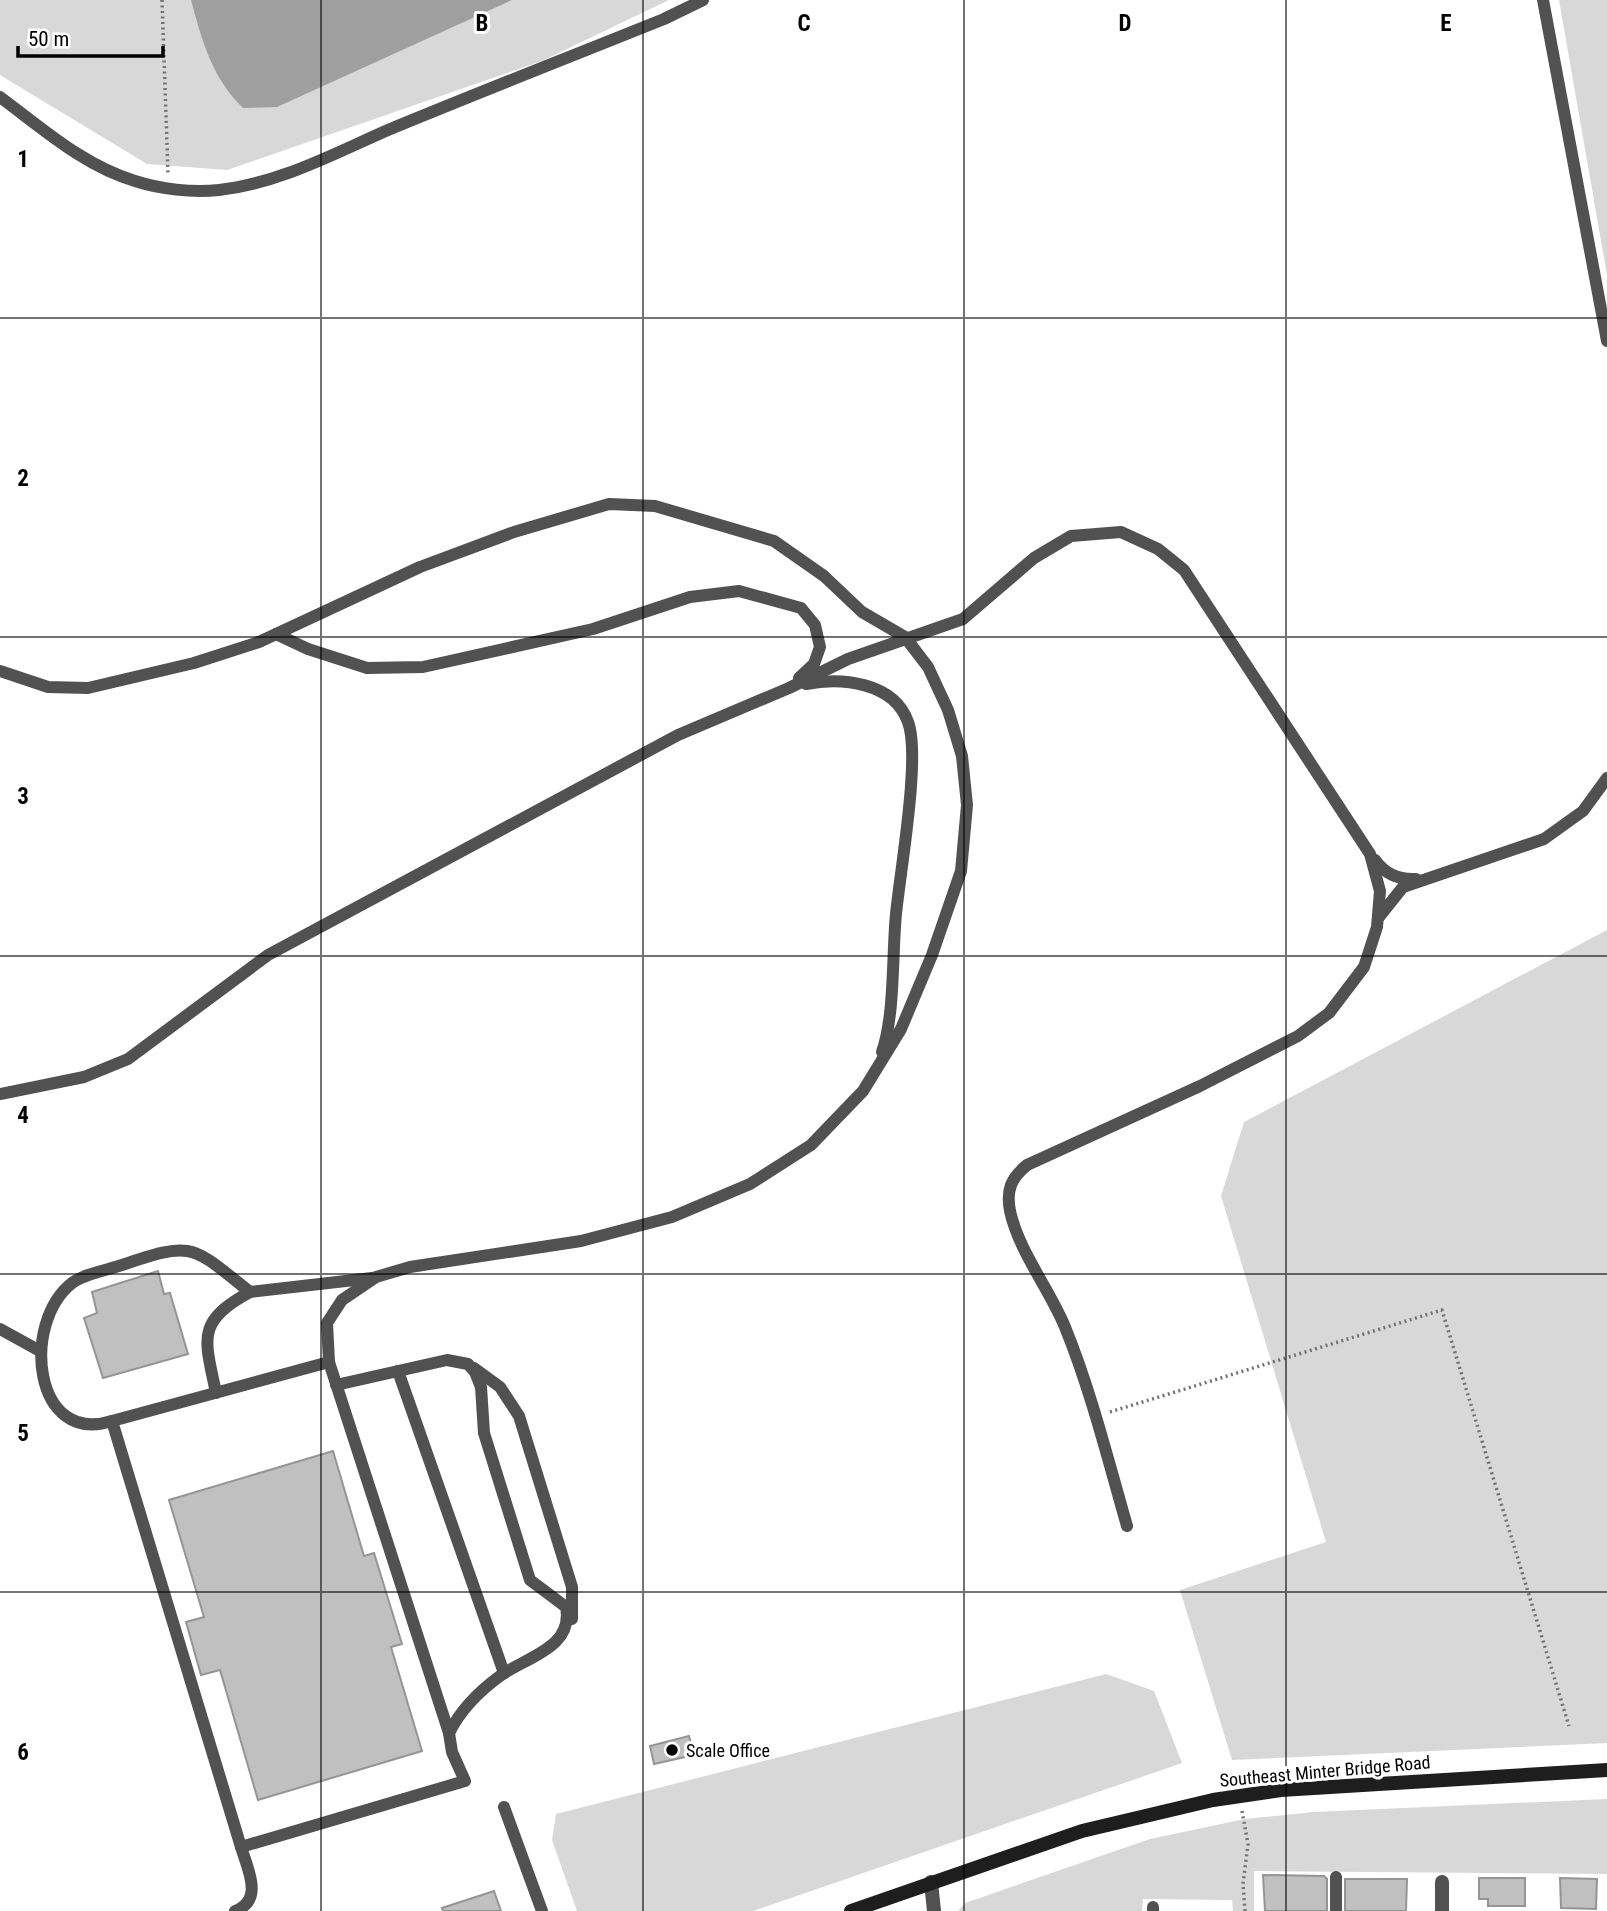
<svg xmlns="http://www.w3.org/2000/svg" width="1607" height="1911" font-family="'Roboto Condensed',sans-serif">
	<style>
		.green { fill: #d8d8d8 }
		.water { fill: #9f9f9f }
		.building { fill: #c0c0c0; stroke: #959595; stroke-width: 2 }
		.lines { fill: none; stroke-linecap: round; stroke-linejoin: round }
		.path { stroke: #737373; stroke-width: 3.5; stroke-dasharray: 2 3.5; stroke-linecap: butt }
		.service { stroke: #515151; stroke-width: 12 }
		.minor { stroke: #515151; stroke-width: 14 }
		.secondary { stroke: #1e1e1e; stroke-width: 14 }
		.grid { fill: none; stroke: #000; stroke-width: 2; stroke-opacity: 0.55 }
		.poi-dot { fill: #000; stroke: #fff; stroke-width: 2.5 }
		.labels { text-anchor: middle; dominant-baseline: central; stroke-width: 6; stroke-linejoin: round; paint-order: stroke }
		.poi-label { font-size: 18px; fill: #000; stroke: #fff; text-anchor: start }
		.street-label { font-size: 18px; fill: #000; stroke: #fff }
		.grid-label { font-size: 23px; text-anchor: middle; font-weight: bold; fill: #000; stroke: #fff; stroke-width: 6; stroke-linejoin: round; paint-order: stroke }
	</style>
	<rect width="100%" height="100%" fill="#fff"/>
	<g class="green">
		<path d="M0,0h669l-127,61 -315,109 -80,-6 -147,-89z"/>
		<path d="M1559,0h48v275z"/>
		<path d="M1607,930v813l-375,17 -52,-170 146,-48 -105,-346 23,-74z"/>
		<path d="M1106,1674l48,17 28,72 -429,148h-176l-25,-71 4,-26z"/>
		<path d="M1607,1799v75l-353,-3v40h-21l-1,-11 -89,-1 -1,12h-184l7,-8 185,-64 95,-20 69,-7z"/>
	</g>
	<path class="water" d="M191,0h321l-235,107 -34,1c-31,-30 -41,-67 -52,-108z"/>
	<g class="building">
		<path d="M158,1271l6,23 6,-1 18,61 -85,24 -19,-60 13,-5 -5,-21z"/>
		<path d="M333,1451l31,105 10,-3 28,91 -11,3 31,104 -164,49 -38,-130 -19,5 -15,-53 18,-5 -35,-117z"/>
		<path d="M689,1736l5,19 -40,9 -4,-18z"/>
		<path d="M1263,1875l61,1 3,3v32h-62z"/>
		<path d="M1479,1878h46v28h-37v-7h-9z"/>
		<path d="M1560,1878l37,1 -1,30 -35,-1z"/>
		<path d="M1345,1879h62l-1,32h-61z"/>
		<path d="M494,1891l7,20h-58l-1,-3z"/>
	</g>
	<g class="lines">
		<g class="path">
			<path d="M162,0l6,173"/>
			<path d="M1110,1412l332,-102 127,416"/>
			<path d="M1242,1811l6,33 -5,40 2,27"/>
		</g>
		<g class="service">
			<path d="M1543,0l64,341"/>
			<path d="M0,97c42,31 84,69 135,84 25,8 57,12 84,9 61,-7 114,-36 169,-60 92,-38 184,-74 276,-111l39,-19"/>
			<path d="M276,634l32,15 59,19 56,-1 170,-38 97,-32 49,-6 62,17 14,17 5,22 -6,17 -15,14"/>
			<path d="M0,671l48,16 40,1 106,-25 65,-21 161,-75 94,-35 95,-28 46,2 119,35 50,35 38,36 43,25 23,30 20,43 14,46 5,49 -6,66 -29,84 -31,74 -38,62 -52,54 -61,39 -78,33 -91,24 -171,26 -34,10 -34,23 -15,23 2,39 120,371 3,19 13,29 -224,66 -129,-426 217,-59"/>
			<path d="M806,684c35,-7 88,-2 102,38 13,34 -8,150 -12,192 -4,40 -1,101 -14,138"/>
			<path d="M1375,860c10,14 23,20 41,19"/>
			<path d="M1379,917l24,-30 141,-48 39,-28 24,-33"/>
			<path d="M0,1094l84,-17 44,-18 140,-104 410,-220 111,-47 59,-29 115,-40 71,-61 37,-22 50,-4 37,17 26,21 186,284 10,37 -3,36 -13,40 -35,46 -31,23 -98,50 -173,79c-16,13 -21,25 -17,46 9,41 39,77 55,116 26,64 43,133 62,199"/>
			<path d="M0,1329l40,22"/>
			<path d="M474,1368l26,19 19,29 53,171v32"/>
			<path d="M398,1371l106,302"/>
			<path d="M336,1385l111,-25 21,4 7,8 6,15 3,46 46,147 36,27c8,41 -40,50 -66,69 -22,16 -39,33 -51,57"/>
			<path d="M216,1393c-11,-54 -21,-71 34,-101l122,-14"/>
			<path d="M112,1421c-79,25 -91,-98 -40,-138 12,-9 35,-13 50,-18 72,-25 70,-19 128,27"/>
			<path d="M504,1807l38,104"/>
			<path d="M235,1911c29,-11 13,-41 6,-64"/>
			<path d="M1153,1911v-4"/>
			<path d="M1336,1911v-34"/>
		</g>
		<g class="minor">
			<path d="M931,1882l3,29"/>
			<path d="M1442,1882v29"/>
		</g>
		<path class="secondary" d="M851,1911l231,-80 131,-31 68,-10 326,-20"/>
	</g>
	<path class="grid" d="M321,0v1911M643,0v1911M964,0v1911M1286,0v1911M0,318h1607M0,637h1607M0,956h1607M0,1274h1607M0,1592h1607"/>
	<circle class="poi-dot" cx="672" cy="1750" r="7"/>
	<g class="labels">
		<g class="poi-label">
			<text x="686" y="1750">Scale Office</text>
		</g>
		<g class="street-label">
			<text transform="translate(1325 1771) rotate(-5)">Southeast Minter Bridge Road</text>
		</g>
	</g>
	<g class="grid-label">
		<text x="482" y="31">B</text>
		<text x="804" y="31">C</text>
		<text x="1125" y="31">D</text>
		<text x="1446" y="31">E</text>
		<text x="23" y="167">1</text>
		<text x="23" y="486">2</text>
		<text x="23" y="804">3</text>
		<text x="23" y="1123">4</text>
		<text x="23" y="1441">5</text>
		<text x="23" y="1760">6</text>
	</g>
	<path d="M18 46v10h145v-10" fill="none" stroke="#000000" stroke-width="3.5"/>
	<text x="28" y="46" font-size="21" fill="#000000" stroke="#ffffff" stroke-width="5" paint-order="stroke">50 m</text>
</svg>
